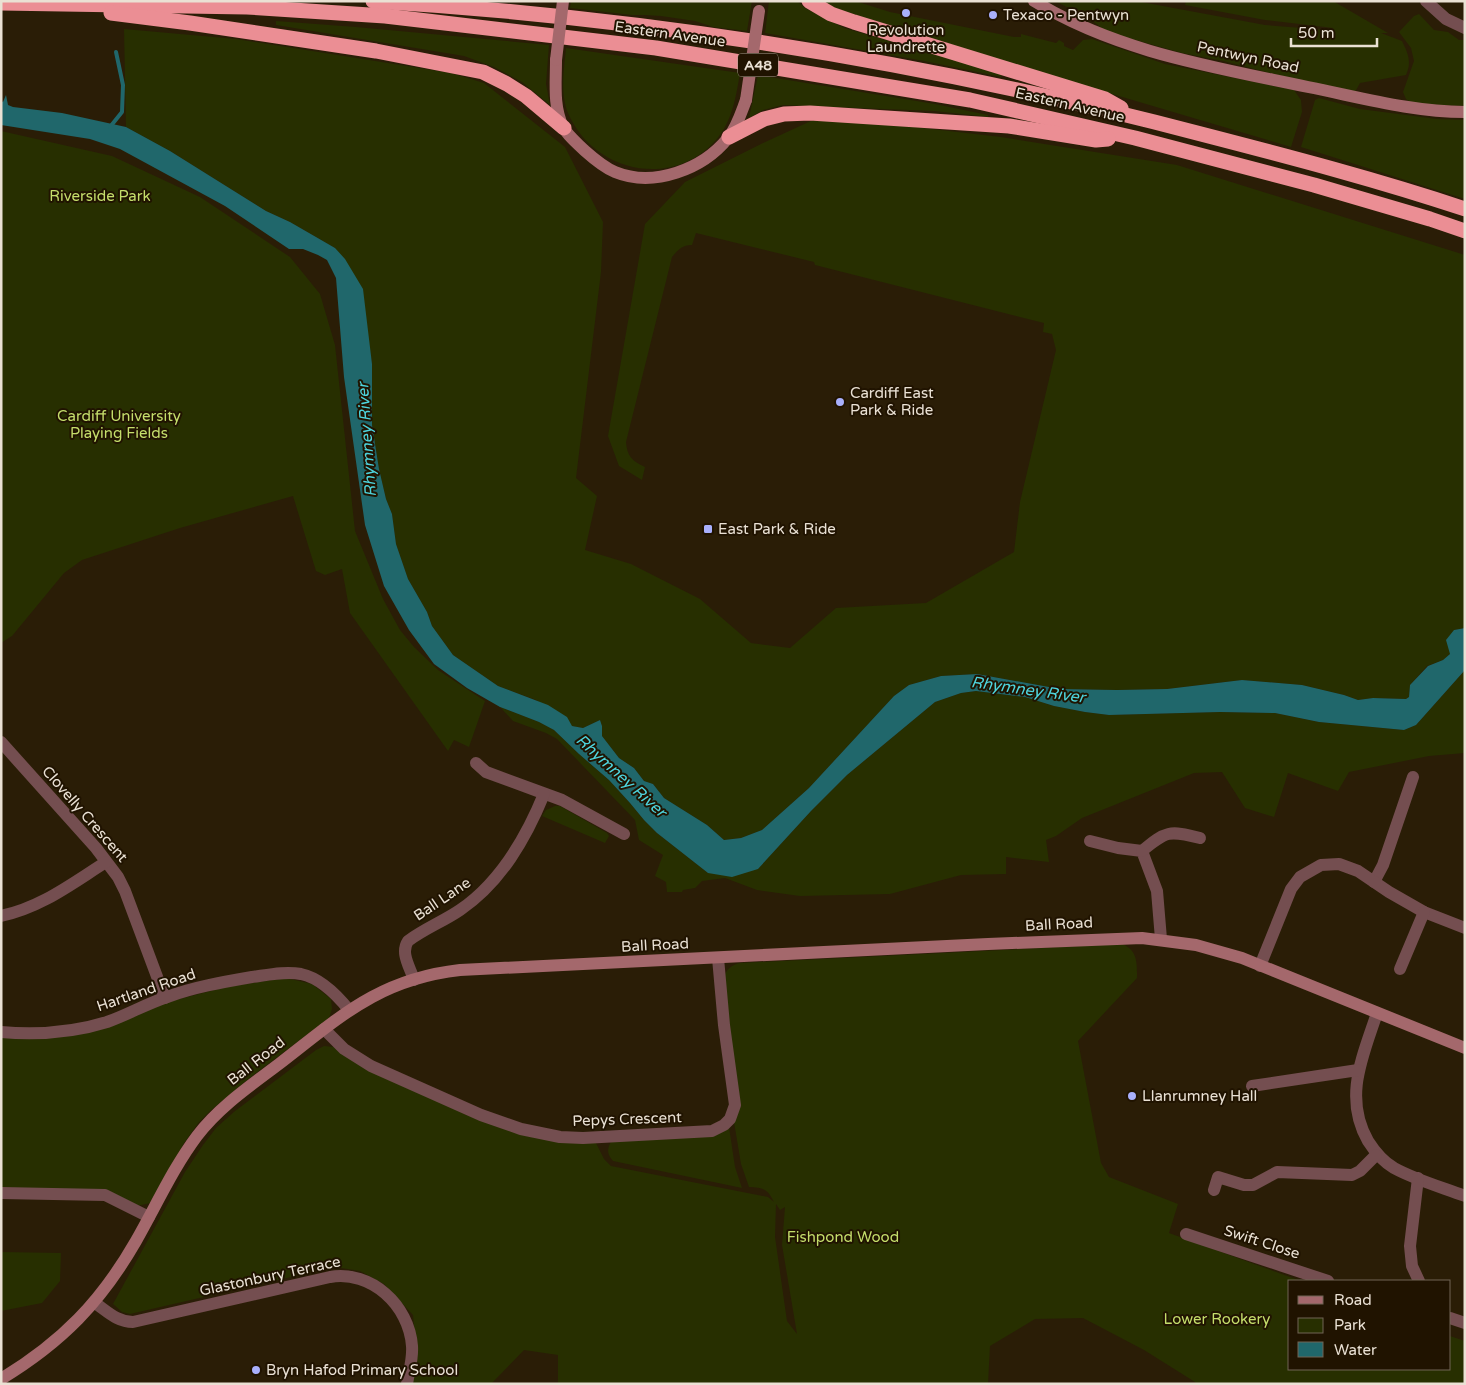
<svg xmlns="http://www.w3.org/2000/svg" width="1466" height="1385" font-family="'Varela Round',sans-serif">
	<style>
		.green { fill: #272f00; fill-rule: evenodd }
		.water { fill: #20676b }
		.lines { fill: none; stroke-linecap: round; stroke-linejoin: round }
		.stream { stroke: #20676b; stroke-width: 4 }
		.street { stroke: #744e50; stroke-width: 12 }
		.secondary { stroke: #a4686c; stroke-width: 12 }
		.highway { stroke: #eb8e94; stroke-width: 15 }
		.secondary-bridge { stroke: #a4686c; stroke-width: 12 }
		.poi-dot { fill: #a9b0fc; stroke: #201300; stroke-width: 2 }
		.labels { text-anchor: middle; dominant-baseline: central; stroke-width: 4; stroke-linejoin: round; paint-order: stroke }
		.shield { fill: #201300; stroke: #ada394; stroke-width: 1 }
		.shield-label { font-size: 14px; font-weight: bold; fill: #eae1d4 }
		.poi-label { font-size: 15px; fill: #eae1d4; stroke: #201300; text-anchor: start }
		.street-label { font-size: 15px; fill: #eae1d4; stroke: #201300 }
		.park-label { font-size: 15px; fill: #c5de6b; stroke: #201300 }
		.water-label { font-size: 16px; font-style: italic; fill: #4ed4dd; stroke: #201300 }
	</style>
	<rect width="100%" height="100%" fill="#2a1d06"/>
	<g class="green">
		<path d="M571,1h181l-5,30 -34,-4 -18,-6 -34,-5 -17,-1h-12l-62,-7z"/>
		<path d="M769,1h28l8,7 39,20 158,45 -1,4 -77,-16 -159,-28z"/>
		<path d="M822,1h33l35,11 124,25h7v-3l35,9 3,-3 5,3v3l9,4 10,-10 9,-1 73,25 129,26 7,10 1,12 -11,35 -233,-69 -227,-71z"/>
		<path d="M1055,1h81l129,24 63,5 5,-2 -68,-8 -80,-15 1,-4h147l55,32h-7l21,8c6,12 10,21 4,34l-46,8 -6,11 -61,-15 -70,-18 -41,-8 -75,-21 -17,-13z"/>
		<path d="M1419,14l15,16 14,2 11,8h6v66l-52,-2 -7,-5 -3,-7 11,-31 -3,-13 -12,-16 15,-16z"/>
		<path d="M276,21l80,6 193,18 -3,39 4,21 -28,-23 -28,-15 -30,-11 -188,-31z"/>
		<path d="M124,29l112,10 215,34 33,10 81,64 38,75 -2,50 -25,206 21,18 -12,54 46,14 69,35 51,44 39,5 46,-40 90,-5 88,-51 6,-50 36,-152 -4,-16 -9,-2 1,-9 -229,-58 -1,-3 -118,-29 -4,12c-10,0 -14,5 -20,12l-46,185c1,14 6,19 19,25l-3,13 -23,-14 -11,-30 37,-212 40,-42 76,-38 52,-24 84,5 104,12 176,28 288,90v373l-11,2 -4,24 -7,6 -16,6 -17,19 -1,12 -3,2 -33,-1 -15,2 -14,-5 -42,-10 -60,-5 -75,9 -50,1 -57,-1 -83,-15 -36,2 -32,9 -15,11 -85,92 -47,42 -21,8 -17,2 -17,-15 -43,-27 -11,-14 -9,-3 -10,-13 -15,-10 -17,-22v-10l-2,-6 -17,8 -12,-2 -35,-26 -38,-14 -45,-31 -21,-29 -5,-14 -19,-33 -12,-35 -4,-30 -6,-15 -7,-30 -7,-44v-61l-4,-26 -33,-90 -45,-26 -24,-11 -96,-60 -44,-24z"/>
		<path d="M566,48l174,25c-4,24 -8,49 -24,67 -44,50 -123,32 -148,-27 -8,-20 -4,-44 -2,-65z"/>
		<path d="M758,75l177,29 53,11v2l-54,-6 -151,-6 -20,5 -14,8z"/>
		<path d="M1319,98l41,11 77,10 28,1v79l-164,-52 14,-47z"/>
		<path d="M1,131l111,25 88,41 90,60 30,37 15,51 20,186 28,68 17,31 14,17 24,23 47,31 -16,46 -15,-7 -6,11 -98,-138 -8,-44 -17,6 -9,-4 -23,-75 -113,32 -98,32 -18,13 -52,63 -11,7z"/>
		<path d="M1465,670v83l-36,3 -80,16 -11,19 -50,-18 -14,44 -29,-9 -23,-36 -28,1 -112,45 -26,18 -10,4 3,22 -43,-5v17l-45,1 -71,19 -90,2 -43,-6 -32,-12 -23,3 -7,7 -12,2 -1,2h-15l-1,-10 -11,-6 8,-21 -24,-15 -4,-20 -78,-81 -11,-6 -33,-12 -13,-14 39,15 15,8 25,24 30,26 21,23 14,17 13,13 51,40 50,-4 53,-58 36,-36 88,-73 26,-9 15,-2 49,6 29,9 31,6 24,3 111,-3 55,1 44,9 85,8 12,-5z"/>
		<path d="M555,806h5l47,27 2,3 -4,7 -63,-27 4,-6z"/>
		<path d="M1122,944c16,6 15,20 15,34l-59,63 23,122 8,14 69,27 -9,29 132,48h-11v88h160v-33l15,5v43h-269l-1,-2 -51,-32 -61,-32 -48,1 -45,27 -2,38h-430v-29l-34,-5 -33,34h-80l5,-37 -3,-32 -29,-31 -24,-13 -25,-4 -205,47 -8,-2 -9,-8 72,-132 18,-27 13,-17 19,-17 81,-61 8,-4 10,1 132,68 130,28 8,16 7,7 157,31 6,5c-7,-14 -11,-14 -25,-15l-8,-23 -7,-42 -11,-144c4,-9 8,-13 17,-15zM776,1204l4,6 5,-3 -3,38 15,89 -10,-13 -12,-84z"/>
		<path d="M286,978l26,6 19,15 1,10 -3,9 -77,58 -42,35 -11,11 -15,21 -34,60 -13,3 -11,-6 -125,-12v-152l27,2 198,-51z"/>
		<path d="M729,1127l6,40 7,21 -129,-27c-5,-6 -7,-11 -2,-19z"/>
		<path d="M1,1252l60,1 -1,28 -18,22 -41,8z"/>
	</g>
	<path class="water" d="M6,95l2,10 5,2 49,6 64,14 44,24 96,60 24,11 26,15 19,11 10,11 18,30 9,75v61l7,44 7,30 6,15 4,30 12,35 19,33 5,14 21,29 45,31 50,19 19,12 5,9 11,2 17,-8 2,6v10l17,22 15,10 10,13 9,3 11,14 43,27 17,15 17,-2 21,-8 47,-42 85,-92 15,-11 32,-9 36,-2 83,15 57,1 50,-1 75,-9 60,5 42,10 14,5 15,-2 33,1 3,-2 1,-12 18,-19 15,-6 7,-6 -4,-14 8,-10 11,-2v42l-49,55 -12,5 -85,-8 -44,-9 -55,-1 -111,3 -24,-3 -31,-6 -29,-9 -49,-6 -15,2 -26,9 -88,73 -36,36 -53,58 -26,8 -24,-4 -51,-40 -13,-13 -14,-17 -21,-23 -30,-26 -25,-24 -15,-8 -39,-15 -33,-19 -33,-24 -25,-34 -25,-44 -19,-61 -21,-148 -8,-99 -9,-18 -9,-5 -15,-6h-14l-64,-43 -105,-57 -30,-10 -89,-14v-24l2,1z"/>
	<g class="lines">
		<path class="stream" d="M110,127l12,-15 1,-27 -7,-33"/>
		<g class="street">
			<path d="M1426,1l20,18 19,9"/>
			<path d="M1,742l95,106 22,29 7,14 40,107"/>
			<path d="M476,763l10,9 76,28 62,34"/>
			<path d="M1090,841l28,7 24,3 15,40 4,48"/>
			<path d="M1142,851c24,-20 27,-21 58,-13"/>
			<path d="M1374,882l9,-17 30,-88"/>
			<path d="M1,916c41,-9 70,-32 105,-54"/>
			<path d="M1260,966l31,-77 9,-12 21,-12 18,-1 19,7 31,21 35,20 41,16"/>
			<path d="M1400,969l24,-57"/>
			<path d="M414,980c-4,-13 -14,-27 -6,-39 16,-12 36,-20 52,-31 41,-28 66,-72 84,-116"/>
			<path d="M1377,1013c-14,43 -34,84 -9,128 7,11 14,20 26,27 22,12 47,19 71,28"/>
			<path d="M324,1029l20,20 27,17 110,49 40,14 39,8 23,1 129,-7 12,-6 6,-6 5,-14 -11,-80 -6,-67"/>
			<path d="M1,1032c36,3 71,1 106,-10 20,-7 39,-18 60,-25 27,-10 56,-15 85,-20 15,-2 33,-6 49,-3 19,4 36,21 48,36"/>
			<path d="M1252,1086l106,-16"/>
			<path d="M1418,1178l-8,68 2,20 7,15"/>
			<path d="M1214,1190l4,-13 26,8h9l24,-13 75,3 8,-4 16,-16"/>
			<path d="M1,1193l104,2 44,22"/>
			<path d="M1186,1234l142,47"/>
			<path d="M95,1303c12,8 22,19 38,19l197,-45c41,-7 79,28 82,69 1,13 -3,25 -5,38"/>
			<path d="M1450,1318l15,5"/>
		</g>
		<g class="secondary">
			<path d="M1034,1c83,51 180,66 274,86 51,10 104,25 157,25"/>
			<path d="M556,60c0,23 -3,46 7,67 5,9 14,16 21,23 9,8 19,17 31,22 39,16 88,-3 113,-34 9,-11 13,-25 18,-38"/>
			<path d="M1,1379c61,-37 100,-77 135,-138 20,-35 37,-73 61,-105 22,-29 53,-50 82,-72 61,-47 100,-85 181,-94l528,-26 154,-6 54,7 46,13 223,90"/>
		</g>
		<g class="highway">
			<path d="M373,1c280,17 558,62 828,133 89,23 177,46 264,75"/>
			<path d="M809,1l22,13 23,8 251,77 16,9"/>
			<path d="M1,3l246,4 138,9 271,32 314,52 165,38 179,47 116,34 35,12"/>
			<path d="M111,13l79,10 186,28 107,21 24,12 19,12 38,32"/>
			<path d="M729,137l35,-18 20,-5 26,-1 199,13 87,14 12,-1"/>
		</g>
		<g class="secondary-bridge">
			<path d="M556,60l7,-59"/>
			<path d="M746,100l13,-89"/>
		</g>
	</g>
	<g class="poi-dot">
		<circle cx="906" cy="13" r="5"/>
		<circle cx="993" cy="15" r="5"/>
		<circle cx="840" cy="402" r="5"/>
		<rect x="703" y="524" width="10" height="10" rx="2.5"/>
		<circle cx="1132" cy="1096" r="5"/>
		<circle cx="256" cy="1370" r="5"/>
	</g>
	<g class="labels">
		<rect class="shield" x="738" y="53.5" width="40" height="23" rx="4"/>
		<g class="shield-label">
			<text x="758" y="65">A48</text>
		</g>
		<g class="poi-label">
			<text x="1003" y="15">Texaco - Pentwyn</text>
			<text x="906" y="30" text-anchor="middle">Revolution<tspan x="906" dy="17">Laundrette</tspan></text>
			<text x="850" y="393">Cardiff East<tspan x="850" dy="17">Park &amp; Ride</tspan></text>
			<text x="718" y="529">East Park &amp; Ride</text>
			<text x="1142" y="1096">Llanrumney Hall</text>
			<text x="266" y="1370">Bryn Hafod Primary School</text>
		</g>
		<g class="street-label">
			<text transform="translate(670 34) rotate(8)">Eastern Avenue</text>
			<text transform="translate(1248 57) rotate(12)">Pentwyn Road</text>
			<text transform="translate(1070 105) rotate(13)">Eastern Avenue</text>
			<text transform="translate(85 814) rotate(49)">Clovelly Crescent</text>
			<text transform="translate(442 899) rotate(-34)">Ball Lane</text>
			<text transform="translate(1059 924) rotate(-3)">Ball Road</text>
			<text transform="translate(655 945) rotate(-3)">Ball Road</text>
			<text transform="translate(146 990) rotate(-19)">Hartland Road</text>
			<text transform="translate(256 1061) rotate(-38)">Ball Road</text>
			<text transform="translate(627 1119) rotate(-2)">Pepys Crescent</text>
			<text transform="translate(1262 1242) rotate(18)">Swift Close</text>
			<text transform="translate(270 1276) rotate(-12)">Glastonbury Terrace</text>
		</g>
		<g class="park-label">
			<text x="100" y="196">Riverside Park</text>
			<text x="119" y="416">Cardiff University<tspan x="119" dy="17">Playing Fields</tspan></text>
			<text x="843" y="1237">Fishpond Wood</text>
			<text x="1217" y="1319">Lower Rookery</text>
		</g>
		<g class="water-label">
			<text transform="translate(367 440) rotate(-94)">Rhymney River</text>
			<text transform="translate(1028 690) rotate(8)">Rhymney River</text>
			<text transform="translate(621 776) rotate(42)">Rhymney River</text>
		</g>
	</g>
	<rect width="1466" height="1385" fill="none" stroke="#eae1d4" stroke-width="5"/>
	<rect x="1288" y="1280" width="162" height="90" fill="#201300" stroke="#716555"/>
	<rect x="1298" y="1296" width="25" height="8" fill="#a4686c" stroke="#716555"/>
	<text x="1334" y="1305" font-size="15" fill="#eae1d4">Road</text>
	<rect x="1298" y="1318" width="25" height="15" fill="#272f00" stroke="#716555"/>
	<text x="1334" y="1330" font-size="15" fill="#eae1d4">Park</text>
	<rect x="1298" y="1342" width="25" height="15" fill="#20676b" stroke="#716555"/>
	<text x="1334" y="1355" font-size="15" fill="#eae1d4">Water</text>
	<path d="M1291 38v8h86v-8" fill="none" stroke="#eae1d4" stroke-width="2.5"/>
	<text x="1298" y="38" font-size="15" fill="#eae1d4" stroke="#201300" stroke-width="4" paint-order="stroke">50 m</text>
</svg>
